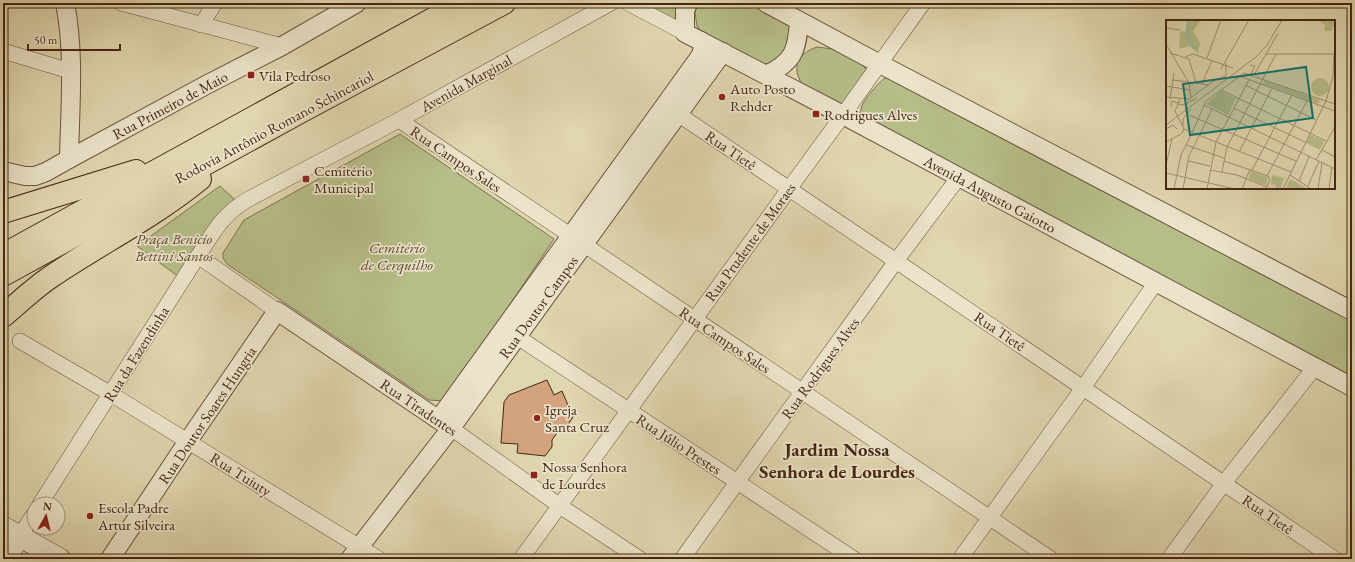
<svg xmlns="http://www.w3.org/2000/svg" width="1355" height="562" font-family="'EB Garamond',serif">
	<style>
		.green { fill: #b6bd88; stroke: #7e724e }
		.building { fill: #d2a37d; stroke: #462614 }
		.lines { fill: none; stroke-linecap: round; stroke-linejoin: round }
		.minor-casing { stroke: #6c523b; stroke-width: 16 }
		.tertiary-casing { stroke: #6c523b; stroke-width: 20 }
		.secondary-casing { stroke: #462614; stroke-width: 22 }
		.trunk-casing { stroke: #462614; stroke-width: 24 }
		.minor { stroke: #ebe4cb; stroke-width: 15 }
		.tertiary { stroke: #ebe4cb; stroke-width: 18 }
		.secondary { stroke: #ebe4cb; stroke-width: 21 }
		.trunk { stroke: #e0d6af; stroke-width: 22 }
		.poi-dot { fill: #8f2418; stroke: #ebe4cb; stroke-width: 1.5 }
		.labels { text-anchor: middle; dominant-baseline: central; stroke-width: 3.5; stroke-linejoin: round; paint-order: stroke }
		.poi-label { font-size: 15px; fill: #462614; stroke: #ebe4cb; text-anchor: start }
		.street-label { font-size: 15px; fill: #462614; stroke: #ebe4cb }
		.park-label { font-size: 15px; font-style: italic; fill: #5c442b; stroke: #ebe4cb }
		.district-label { font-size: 19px; font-weight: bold; fill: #462614; stroke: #ebe4cb }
		.inset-river { fill: none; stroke: #94baa7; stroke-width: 2 }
		.inset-road { fill: none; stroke: #a29071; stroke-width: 1 }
		.view { fill: #0f766e; fill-opacity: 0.15; stroke: #0f766e; stroke-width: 2 }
		.inset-edge { fill: none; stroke: #462614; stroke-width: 2 }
	</style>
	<rect width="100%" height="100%" fill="#e0d6af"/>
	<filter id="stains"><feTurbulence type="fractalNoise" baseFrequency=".005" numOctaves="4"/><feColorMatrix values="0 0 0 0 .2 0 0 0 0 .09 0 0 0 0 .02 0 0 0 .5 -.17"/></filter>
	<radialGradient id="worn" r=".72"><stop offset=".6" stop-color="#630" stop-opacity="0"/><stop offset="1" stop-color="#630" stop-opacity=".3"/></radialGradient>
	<g class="green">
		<path d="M637,3h46l-2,19z"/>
		<path d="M698,3h59l33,23 2,20 -21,19 -10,-2 -58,-28 -6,-9 -1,-7 -1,-6z"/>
		<path d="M817,47l16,2 29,15 6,8 -26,35 -39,-21c-12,-19 -6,-32 14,-39z"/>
		<path d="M885,78l4,1 463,242v58l-489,-260c-1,-4 -3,-6 -2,-10 1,-8 17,-26 24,-31z"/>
		<path d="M400,134l154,105 -109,162 -16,-1 -202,-136 -4,-6v-5l21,-33z"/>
		<path d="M220,186l14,13 -55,78 -42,-31z"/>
	</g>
	<path class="building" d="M547,380l7,15 8,-4 11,26 -6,9 -7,3 -8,11v7l-7,9 -28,-3 1,-9 -17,-1 3,-41 5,-7z"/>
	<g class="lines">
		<g class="minor-casing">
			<g id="minor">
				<path d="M121,3l161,43"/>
				<path d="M628,3l57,30"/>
				<path d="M201,25l14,-22"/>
				<path d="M3,51l67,20"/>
				<path d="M669,108l227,153 439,298"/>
				<path d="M399,120l652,439"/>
				<path d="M198,256l79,55"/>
				<path d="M507,330l347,229"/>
				<path d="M20,341l91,53 268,165"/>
				<path d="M451,428l109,78 80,53"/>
				<path d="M40,504l158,-248c16,-24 23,-40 49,-56l152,-80 212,-117"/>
				<path d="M20,536l14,-22"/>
				<path d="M521,559l268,-370 54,-74 80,-112"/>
				<path d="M682,559l214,-298 63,-84"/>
				<path d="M960,559l123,-171 73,-106"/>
				<path d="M1169,559l55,-76 91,-116"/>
			</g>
		</g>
		<g class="tertiary-casing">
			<g id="tertiary">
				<path d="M65,3c10,51 5,104 4,156"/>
				<path d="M688,3l-3,8v22l158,82 509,272"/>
				<path d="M766,3l114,61 472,247"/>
				<path d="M766,75c28,-13 31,-25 33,-54"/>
				<path d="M3,171l22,5h10l11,-4 23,-13 137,-74 76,-39 75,-43"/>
				<path d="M436,418l4,-2 4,-4 257,-357 2,-8 -2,-6"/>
				<path d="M110,559l78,-118 89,-130 174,117"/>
				<path d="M350,559l101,-131 272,-376"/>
			</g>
		</g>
		<g class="secondary-casing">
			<g id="secondary">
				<path d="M3,527l57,32"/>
				<path d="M3,558l2,1 15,-23"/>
			</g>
		</g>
		<g class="trunk-casing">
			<g id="trunk">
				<path d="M3,212l133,-41"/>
				<path d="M3,255l459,-252"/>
				<path d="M3,275l297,-163 204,-109"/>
				<path d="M3,316c17,-14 33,-30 52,-42 48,-32 100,-58 145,-95"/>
			</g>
		</g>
		<use href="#minor" class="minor"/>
		<use href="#tertiary" class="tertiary"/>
		<use href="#secondary" class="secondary"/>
		<use href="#trunk" class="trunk"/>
	</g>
	<g class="poi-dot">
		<rect x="247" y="71" width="8" height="8" rx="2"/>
		<circle cx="722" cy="97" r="4"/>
		<rect x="812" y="110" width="8" height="8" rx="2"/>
		<rect x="302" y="175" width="8" height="8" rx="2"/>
		<circle cx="537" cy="418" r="4"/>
		<rect x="530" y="471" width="8" height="8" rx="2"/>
		<circle cx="90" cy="516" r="4"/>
	</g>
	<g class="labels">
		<g class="poi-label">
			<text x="259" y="75">Vila Pedroso</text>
			<text x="730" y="88">Auto Posto<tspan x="730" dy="17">Rehder</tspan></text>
			<text x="824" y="114">Rodrigues Alves</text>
			<text x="314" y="170">Cemitério<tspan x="314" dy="17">Municipal</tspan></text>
			<text x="545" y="409">Igreja<tspan x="545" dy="17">Santa Cruz</tspan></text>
			<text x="542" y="466">Nossa Senhora<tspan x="542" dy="17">de Lourdes</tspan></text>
			<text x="98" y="507">Escola Padre<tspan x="98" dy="17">Artur Silveira</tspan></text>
		</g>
		<g class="street-label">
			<text transform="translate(466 83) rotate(-29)">Avenida Marginal</text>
			<text transform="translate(170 105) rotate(-28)">Rua Primeiro de Maio</text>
			<text transform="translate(274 127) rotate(-28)">Rodovia Antônio Romano Schincariol</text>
			<text transform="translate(731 150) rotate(34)">Rua Tietê</text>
			<text transform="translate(456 159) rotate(34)">Rua Campos Sales</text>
			<text transform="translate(990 194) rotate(28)">Avenida Augusto Gaiotto</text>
			<text transform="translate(750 242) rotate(-54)">Rua Prudente de Moraes</text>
			<text transform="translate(538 307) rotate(-54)">Rua Doutor Campos</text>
			<text transform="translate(1000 331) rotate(34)">Rua Tietê</text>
			<text transform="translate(725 340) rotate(34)">Rua Campos Sales</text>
			<text transform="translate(136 354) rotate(-58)">Rua da Fazendinha</text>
			<text transform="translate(820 368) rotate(-54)">Rua Rodrigues Alves</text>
			<text transform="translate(419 407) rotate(34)">Rua Tiradentes</text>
			<text transform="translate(207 415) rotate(-56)">Rua Doutor Soares Hungria</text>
			<text transform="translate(679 444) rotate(33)">Rua Júlio Prestes</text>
			<text transform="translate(241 474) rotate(32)">Rua Tuiuty</text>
			<text transform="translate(1268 514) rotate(34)">Rua Tietê</text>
		</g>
		<g class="park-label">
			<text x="174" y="238">Praça Benicio<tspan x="174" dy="17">Bettini Santos</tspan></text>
			<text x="397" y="247">Cemitério<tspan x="397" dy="17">de Cerquilho</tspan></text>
		</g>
		<g class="district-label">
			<text x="837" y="449">Jardim Nossa<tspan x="837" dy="22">Senhora de Lourdes</tspan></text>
		</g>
	</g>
	<g transform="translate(1166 20)">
		<rect width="169" height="169" fill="#e0d6af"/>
		<path d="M21,0h14l-8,11 7,12 -2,11 -8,-8 -11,3 1,-17 6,-1zM152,0h17v8l-3,-1v4h-7v-6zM145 67a9 9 0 1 1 18 0a9 9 0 1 1-18 0ZM98,60l56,20 -2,4 -55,-20zM55,71l15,8 -8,16 -22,-11zM144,115l14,6 -4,9 -14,-7zM84,151l18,6 -2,8 -17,-6zM106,155l12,3 -4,11h-4l-1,-5 -4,1zM124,159l18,10h-22z" fill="#b6bd88"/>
		<path class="inset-river" d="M22,0l-1,16 8,13"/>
		<path class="inset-road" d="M0,8l14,2M0,24l23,39 2,15M4,33l19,6 7,24M100,34h69M19,37l8,-3 40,14M41,38l14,-38M84,45l5,1 -4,8M55,49l28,-49M88,55l24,-42M73,56l96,35M7,60l36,5M83,60l-33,62 75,30M36,64l10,-24M79,65l71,35M0,66l24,4M55,70l105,51M0,77l23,2 26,-19 11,-4v-13M4,79l4,-26M14,79l-5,12 9,18 -2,4M12,84l5,1 14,-7M38,85l131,64M5,87l1,-6 6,2M67,88l72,34M23,95l107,46M0,105l90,-68 11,-12 15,-25M17,106v-7l8,-10M0,109l7,-4 4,4M18,109l32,13 -9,47M26,113l14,-32 38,-28 91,31M33,116l13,-27M0,122l15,-8M20,125l38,13M156,130l13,7M73,132l33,-64M150,140l19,-33M22,141l22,5M58,141l44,15 2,3 -4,10M0,145l6,-26M44,150l27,5 30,12M86,150l40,-75M56,152l5,-25 49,-93M0,153l69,16M124,155l21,14M101,156l40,-75M133,161l10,-24M142,166l11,-25M8,169l7,-34 10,-20M17,169l6,-33 10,-20M76,169l8,-20M117,169l43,-88 7,-25 1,-22M152,169l4,-26M163,169l3,-22"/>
		<path class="view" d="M140,47l7,51 -123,17 -7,-51z"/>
		<rect width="169" height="169" class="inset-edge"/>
	</g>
	<rect width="1355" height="562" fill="none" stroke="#e0d6af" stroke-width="16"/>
	<rect x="4" y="4" width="1347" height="554" fill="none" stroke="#462614" stroke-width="2"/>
	<rect x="8" y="8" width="1339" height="546" fill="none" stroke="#462614"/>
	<g transform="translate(46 516) rotate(8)"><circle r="19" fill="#ebe4cb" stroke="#a99882"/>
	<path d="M0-3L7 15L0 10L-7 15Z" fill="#8f2418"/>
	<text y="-6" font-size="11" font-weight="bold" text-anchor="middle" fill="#462614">N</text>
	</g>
	<path d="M28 44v6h92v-6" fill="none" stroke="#462614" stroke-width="2"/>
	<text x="34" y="44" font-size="12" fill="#462614" stroke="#ebe4cb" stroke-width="3" paint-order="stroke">50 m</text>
	<rect width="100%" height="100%" filter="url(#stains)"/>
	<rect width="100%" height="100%" fill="url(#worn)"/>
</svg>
